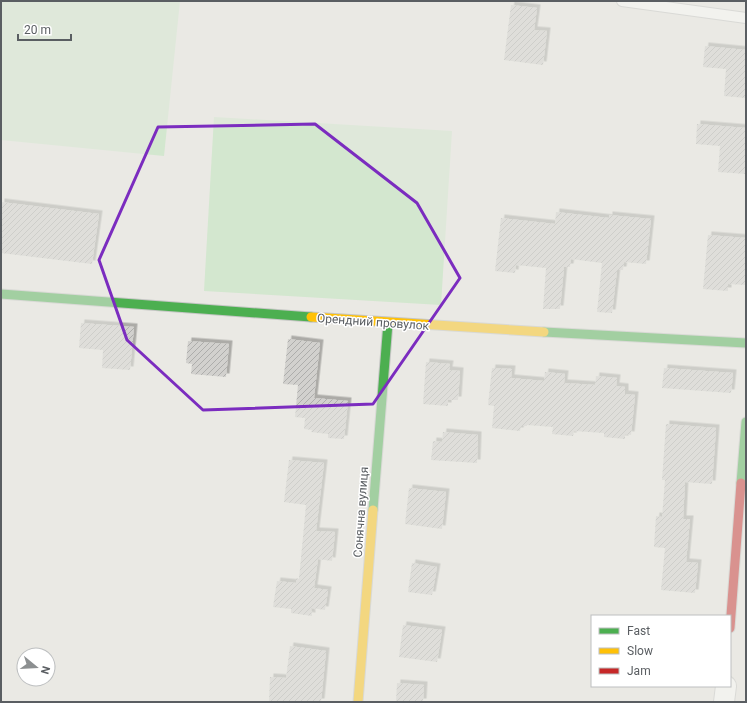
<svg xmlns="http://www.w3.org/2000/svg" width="747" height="703" font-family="Roboto,sans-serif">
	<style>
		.grass { fill: #d3e7cf }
		.building { fill: url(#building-hatch); filter: url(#shadow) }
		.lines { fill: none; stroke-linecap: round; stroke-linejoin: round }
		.lane-casing { stroke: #c7c7c6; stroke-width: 12 }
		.street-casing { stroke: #c7c7c6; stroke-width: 22 }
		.fast-casing { stroke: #c5c6c4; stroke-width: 11 }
		.slow-casing { stroke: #c5c6c4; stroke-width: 11 }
		.jam-casing { stroke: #c5c6c4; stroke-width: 11 }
		.lane { stroke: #fcfcfb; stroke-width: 10 }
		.street { stroke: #fcfcfb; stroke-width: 20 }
		.fast { stroke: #4caf50; stroke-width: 9 }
		.slow { stroke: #ffc107; stroke-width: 9 }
		.jam { stroke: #c62828; stroke-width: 9 }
		.marked { fill: none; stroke: #7b2cbf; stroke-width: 3; stroke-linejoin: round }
		.labels { text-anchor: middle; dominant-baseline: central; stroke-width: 3; stroke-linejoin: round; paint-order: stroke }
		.street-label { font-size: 12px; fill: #5a5e62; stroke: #fff }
	</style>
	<defs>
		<pattern id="building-hatch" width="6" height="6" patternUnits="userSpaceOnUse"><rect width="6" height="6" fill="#d2d1ce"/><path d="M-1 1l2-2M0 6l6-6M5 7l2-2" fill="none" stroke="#adadab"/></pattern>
		<filter id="shadow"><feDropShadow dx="3.5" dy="-3.5" stdDeviation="0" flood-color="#0004"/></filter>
	</defs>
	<rect width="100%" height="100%" fill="#eae9e4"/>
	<g class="grass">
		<path d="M1,1h179l-16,155 -163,-16z"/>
		<path d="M214,117l238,14 -11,174 -237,-14z"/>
	</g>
	<g class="building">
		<path d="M511,5l26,3 -3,22 13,1 -4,34 -39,-5z"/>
		<path d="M705,46l41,4v48l-22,-2 2,-27 -23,-2z"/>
		<path d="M697,124l49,4v46l-28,-2 2,-26 -24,-2z"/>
		<path d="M1,202l98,12 -7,50 -91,-11z"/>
		<path d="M556,212l53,6v-3l42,4 -5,45 -22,-2 -1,8h-6l-5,43 -15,-1 5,-49 -31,-4 -1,8h-6l-4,42h-17l3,-41 -30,-3 -1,8 -20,-2 6,-53 54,6z"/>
		<path d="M708,235l38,3v47l-18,-1v7l-25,-2z"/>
		<path d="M81,323l53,4 -4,43 -28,-2 1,-18 -24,-2z"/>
		<path d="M288,339l32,4 -6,55 34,3 -4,38 -16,-1v-4l-17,-2 1,-2 -8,-1 1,-11 -10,-1 3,-32 -15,-1z"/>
		<path d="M188,341l41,3 -3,33 -35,-3 1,-10 -6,-1z"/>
		<path d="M426,362l24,2 -1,6 11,1 -2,29h-10v6l-25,-2z"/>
		<path d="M492,368l20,1 -1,9 33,3 1,-9 20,2 -1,9 31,2 1,-9 21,2 -1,8 9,1v7l10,1 -4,40 -6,-1v5l-21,-2v-4l-30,-2 -1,5 -21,-2 1,-7 -26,-2v1h-6l-1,5 -28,-3 2,-22 -6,-1z"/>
		<path d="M664,368l69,5 -2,20 -69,-5z"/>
		<path d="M666,424l50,4 -4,56 -27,-2 -2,37h7l-4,43 12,1 -3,30 -34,-3 4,-42 -11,-1 2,-31 6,1 3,-37h-3z"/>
		<path d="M443,432l35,3 -1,28 -46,-3 2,-19 9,1z"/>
		<path d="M289,460l35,3 -8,68 19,1 -3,29 -14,-2 -4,29 14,2 -3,20 -14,-2 1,8 -21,-3v-4l-18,-2 4,-26 19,2v-5l3,1 7,-74 -22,-3z"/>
		<path d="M409,488l37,4 -4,37 -37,-5z"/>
		<path d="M412,563l25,4 -5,28 -24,-3z"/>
		<path d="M403,625l39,5 -5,32 -38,-5z"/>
		<path d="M290,646l36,5 -5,51h-52l1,-25 16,1z"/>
		<path d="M397,683l27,2 -1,17h-27z"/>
	</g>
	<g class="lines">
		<g class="lane-casing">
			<path id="lane" d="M622,1l124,17"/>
		</g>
		<g class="street-casing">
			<path id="street" d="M724,702l2,-16"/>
		</g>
		<g class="fast-casing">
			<g id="fast">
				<path d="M1,294l310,23"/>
				<path d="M544,332l202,11"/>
				<path d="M741,483l5,-61"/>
				<path d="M373,510l15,-187"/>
			</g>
		</g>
		<g class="slow-casing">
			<g id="slow">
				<path d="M311,317l233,15"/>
				<path d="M358,702l15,-192"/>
			</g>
		</g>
		<g class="jam-casing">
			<path id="jam" d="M730,628l11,-145"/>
		</g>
		<use href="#lane" class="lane"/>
		<use href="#street" class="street"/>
		<use href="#fast" class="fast"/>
		<use href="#slow" class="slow"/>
		<use href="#jam" class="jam"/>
	</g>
	<path d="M0 0H747V703H0ZM315,124l102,79 43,75 -87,126 -170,6 -76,-70 -28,-80 59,-133z" fill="#eae9e4" fill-opacity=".55" fill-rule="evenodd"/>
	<path class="marked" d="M315,124l102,79 43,75 -87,126 -170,6 -76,-70 -28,-80 59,-133z"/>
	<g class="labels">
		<g class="street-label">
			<text transform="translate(373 322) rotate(4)">Орендний провулок</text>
			<text transform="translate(361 512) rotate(-86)">Сонячна вулиця</text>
		</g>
	</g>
	<rect width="747" height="703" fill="none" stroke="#5a5e62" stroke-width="4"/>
	<rect x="591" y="615" width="140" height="72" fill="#ffffff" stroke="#bdbfc0"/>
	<rect x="599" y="628" width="20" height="6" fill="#4caf50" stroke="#bdbfc0"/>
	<text x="627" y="635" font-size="12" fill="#5a5e62">Fast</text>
	<rect x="599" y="648" width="20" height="6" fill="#ffc107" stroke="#bdbfc0"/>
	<text x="627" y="655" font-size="12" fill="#5a5e62">Slow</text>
	<rect x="599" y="668" width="20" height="6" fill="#c62828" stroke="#bdbfc0"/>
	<text x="627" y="675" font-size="12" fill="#5a5e62">Jam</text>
	<g transform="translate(36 667) rotate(108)"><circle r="19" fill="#ffffff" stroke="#bdbfc0"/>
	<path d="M0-3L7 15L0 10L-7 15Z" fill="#8c8f90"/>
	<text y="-6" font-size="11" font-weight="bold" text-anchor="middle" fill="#5a5e62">N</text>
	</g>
	<path d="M18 34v6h53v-6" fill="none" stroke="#5a5e62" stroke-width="2"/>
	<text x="24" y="34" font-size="12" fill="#5a5e62" stroke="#ffffff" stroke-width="3" paint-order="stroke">20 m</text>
</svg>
